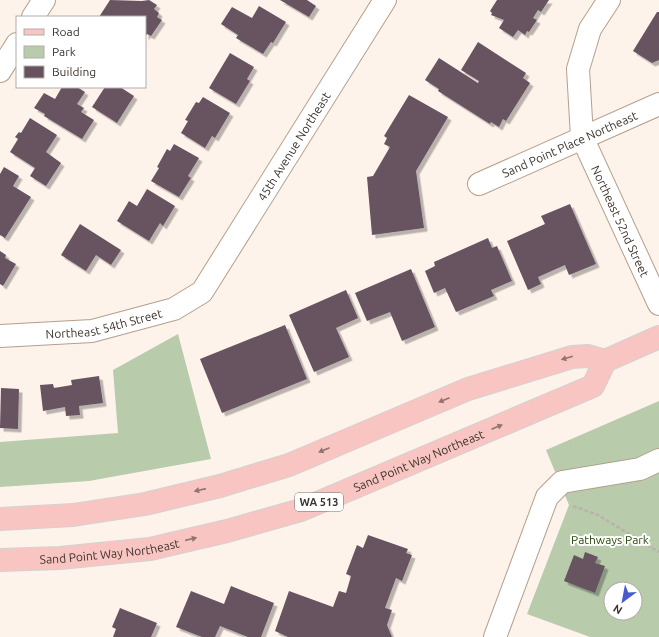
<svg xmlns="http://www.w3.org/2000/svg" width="659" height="637" font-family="Ubuntu,sans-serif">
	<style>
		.green { fill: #b8ccac; fill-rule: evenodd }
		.building { fill: #685260; filter: url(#shadow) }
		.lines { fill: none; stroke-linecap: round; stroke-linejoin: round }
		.street-casing { stroke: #b49f8c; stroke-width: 24 }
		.primary-casing { stroke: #d4d2d0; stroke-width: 24 }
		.path { stroke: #bbb1a9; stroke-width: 2.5; stroke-dasharray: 4 2; stroke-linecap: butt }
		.street { stroke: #fff; stroke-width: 22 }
		.primary { stroke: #f8c5c2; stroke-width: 22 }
		.oneway { fill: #90746f }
		.labels { text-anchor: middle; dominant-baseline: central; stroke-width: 4; stroke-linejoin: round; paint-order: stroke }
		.shield { fill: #fff; stroke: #76706b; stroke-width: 1 }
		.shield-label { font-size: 11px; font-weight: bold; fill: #3b322b }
		.street-label { font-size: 12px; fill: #3b322b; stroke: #fff }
		.park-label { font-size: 12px; fill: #28480e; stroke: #fff }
	</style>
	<defs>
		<filter id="shadow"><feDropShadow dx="3.5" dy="3.5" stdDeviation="0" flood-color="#0004"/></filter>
	</defs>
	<rect width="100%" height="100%" fill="#fdf3eb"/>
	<g class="green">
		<path d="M178,334l33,125 -122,22 -89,6v-45l118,-9 -5,-63z"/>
		<path d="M659,401v236h-69l-63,-23 42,-109 -23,-55zM611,589h24v24h-24z"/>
	</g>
	<g class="building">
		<path d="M110,0l32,1 7,-1 8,5 -3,4 5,4 -2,4 5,3 -11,16 -4,-2 -2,3v-20h-46z"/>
		<path d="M280,0h27l9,6 -7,11z"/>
		<path d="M497,0h52l-8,12 -3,-2 -5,8 4,2 -8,12 -2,-1 -2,4 -7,-5 -5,7 -14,-9 5,-8 -13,-5 1,-2 -2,-2z"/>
		<path d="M259,6l27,16 -13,21 -2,-1 -8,12 -27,-16 2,-3 -17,-11 11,-17 20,11z"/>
		<path d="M657,12h2v48l-7,3 -19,-12z"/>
		<path d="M478,42l48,31 -3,5 7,5 -24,38 -3,-2 -4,8 -8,-5 -1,2 -52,-33 1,-2 -14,-9 14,-22 39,25 1,-2 -18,-11z"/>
		<path d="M230,53l24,14 -7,12 3,2 -14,23 -27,-16z"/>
		<path d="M62,87h15l8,5 -8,12 7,4 -3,4 13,8 -12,19 -38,-23 1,-2 -11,-6 10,-15 11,6z"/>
		<path d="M105,87h15l14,9 -17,27 -25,-16z"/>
		<path d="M409,95l39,22 -32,54 8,57 -52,7 -5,-58 6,-1 17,-29 -6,-3 3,-6 -3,-2z"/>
		<path d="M203,97l27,16 -15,25 -3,-2 -7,12 -24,-15 7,-12 -3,-1 11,-18 3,1z"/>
		<path d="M30,118l27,17 -11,17 15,11 -15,23 -16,-10 5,-8 -25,-16 8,-13 -3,-2 4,-5 2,1z"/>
		<path d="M174,144l25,14 -11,18 3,2 -12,19 -28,-16 8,-13 -2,-1 10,-18 3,2z"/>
		<path d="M4,167l15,9 -6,10 18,11 -26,41 -5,-3v-61z"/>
		<path d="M147,189l28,17 -12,20 -3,-3 -11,18 -32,-20 12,-20 8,5z"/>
		<path d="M570,204l26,60 -27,11 -4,-10 -27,12 3,7 -13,6 -21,-49 38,-17 -4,-8z"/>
		<path d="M80,224l41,26 -10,15 -15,-10 -10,16 -25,-16z"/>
		<path d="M488,238l4,10 5,-2 15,35 -21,9 3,6 -38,16 -11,-24 -11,5 -9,-22 10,-5 -1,-4z"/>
		<path d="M0,251l6,4 -1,3 11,6 -13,22 -3,-2z"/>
		<path d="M411,269l24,58 -33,14 -12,-29 -23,9 -12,-28z"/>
		<path d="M346,290l12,28 -22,10 13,29 -35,15 -25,-57z"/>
		<path d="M285,325l22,54 -85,34 -22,-54z"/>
		<path d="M99,376l4,27 -24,3 1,9 -14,1 -1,-9 -22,4 -3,-26 13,-1 1,4 18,-3 -1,-5z"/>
		<path d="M1,388l18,1 -1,40 -18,-1z"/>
		<path d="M368,535l40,14 -2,4 6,2 -10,26 -6,-3 -11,30 7,2 -5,15 5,12h-104l-13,-6 14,-40 44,16 6,-16 7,2 5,-17 -5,-2 11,-29 6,3z"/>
		<path d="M585,552l13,5 -3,6 10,3 -10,27 -31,-12 10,-26 9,4z"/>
		<path d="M231,586l43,17 -13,34h-13l-28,-11 -5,11h-13l-26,-10 15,-36 33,13z"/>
		<path d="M120,608l37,15 -6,14h-38l3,-8 -4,-2z"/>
	</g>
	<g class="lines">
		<g class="street-casing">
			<g id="street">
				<path id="s1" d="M609,0l-19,29 -12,40 4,68 77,167"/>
				<path d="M33,17l11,-17"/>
				<path d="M0,71l17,-27"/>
				<path id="s2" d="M479,184l180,-80"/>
				<path id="s3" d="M0,336l92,-5 82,-22 28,-17 183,-292"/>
				<path d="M495,637l52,-140 15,-15 78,-13 19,-9"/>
			</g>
		</g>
		<g class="primary-casing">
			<g id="primary">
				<path d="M0,519l73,-4 72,-11 75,-18 69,-21 179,-76 104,-32 16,-1 17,5"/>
				<path id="s4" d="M0,560l60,-2 90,-9 77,-18 74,-21 292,-124 12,-25 54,-24"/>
			</g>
		</g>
		<path class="path" d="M573,506l25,9 61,37"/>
		<use href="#street" class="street"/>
		<use href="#primary" class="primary"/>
	</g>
	<defs><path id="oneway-solid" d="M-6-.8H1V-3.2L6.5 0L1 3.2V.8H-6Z"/></defs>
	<g class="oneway">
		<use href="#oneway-solid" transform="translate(567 358) rotate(164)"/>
		<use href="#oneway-solid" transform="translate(444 400) rotate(157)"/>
		<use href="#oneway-solid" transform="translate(497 427) rotate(-23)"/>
		<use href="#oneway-solid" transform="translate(324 450) rotate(157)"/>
		<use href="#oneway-solid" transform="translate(200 490) rotate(167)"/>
		<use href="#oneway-solid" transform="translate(191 539) rotate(-13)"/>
	</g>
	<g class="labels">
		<rect class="shield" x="295" y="493" width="48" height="18" rx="3"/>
		<g class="shield-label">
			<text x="319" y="502">WA 513</text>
		</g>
		<g class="street-label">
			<text stroke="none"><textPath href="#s2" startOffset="99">Sand Point Place Northeast</textPath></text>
			<text stroke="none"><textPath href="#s3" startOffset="382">45th Avenue Northeast</textPath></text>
			<text stroke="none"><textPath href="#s1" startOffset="237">Northeast 52nd Street</textPath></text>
			<text stroke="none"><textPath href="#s3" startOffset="105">Northeast 54th Street</textPath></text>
			<text stroke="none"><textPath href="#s4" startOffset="434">Sand Point Way Northeast</textPath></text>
			<text stroke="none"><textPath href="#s4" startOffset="110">Sand Point Way Northeast</textPath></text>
		</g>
		<g class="park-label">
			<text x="610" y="539">Pathways Park</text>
		</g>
	</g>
	<rect x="16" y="16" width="130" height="72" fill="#ffffff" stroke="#b1adaa"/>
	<rect x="24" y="29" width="20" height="6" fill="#f8c5c2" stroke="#b1adaa"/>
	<text x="52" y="36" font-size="12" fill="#3b322b">Road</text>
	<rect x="24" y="46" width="20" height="12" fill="#b8ccac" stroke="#b1adaa"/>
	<text x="52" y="56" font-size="12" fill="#3b322b">Park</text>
	<rect x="24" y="66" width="20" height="12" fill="#685260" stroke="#b1adaa"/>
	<text x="52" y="76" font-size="12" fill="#3b322b">Building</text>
	<g transform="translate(623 601) rotate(212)"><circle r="19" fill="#ffffff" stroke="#b1adaa"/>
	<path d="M0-3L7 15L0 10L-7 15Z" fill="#475ace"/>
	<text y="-6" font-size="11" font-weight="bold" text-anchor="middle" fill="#3b322b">N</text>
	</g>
</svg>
